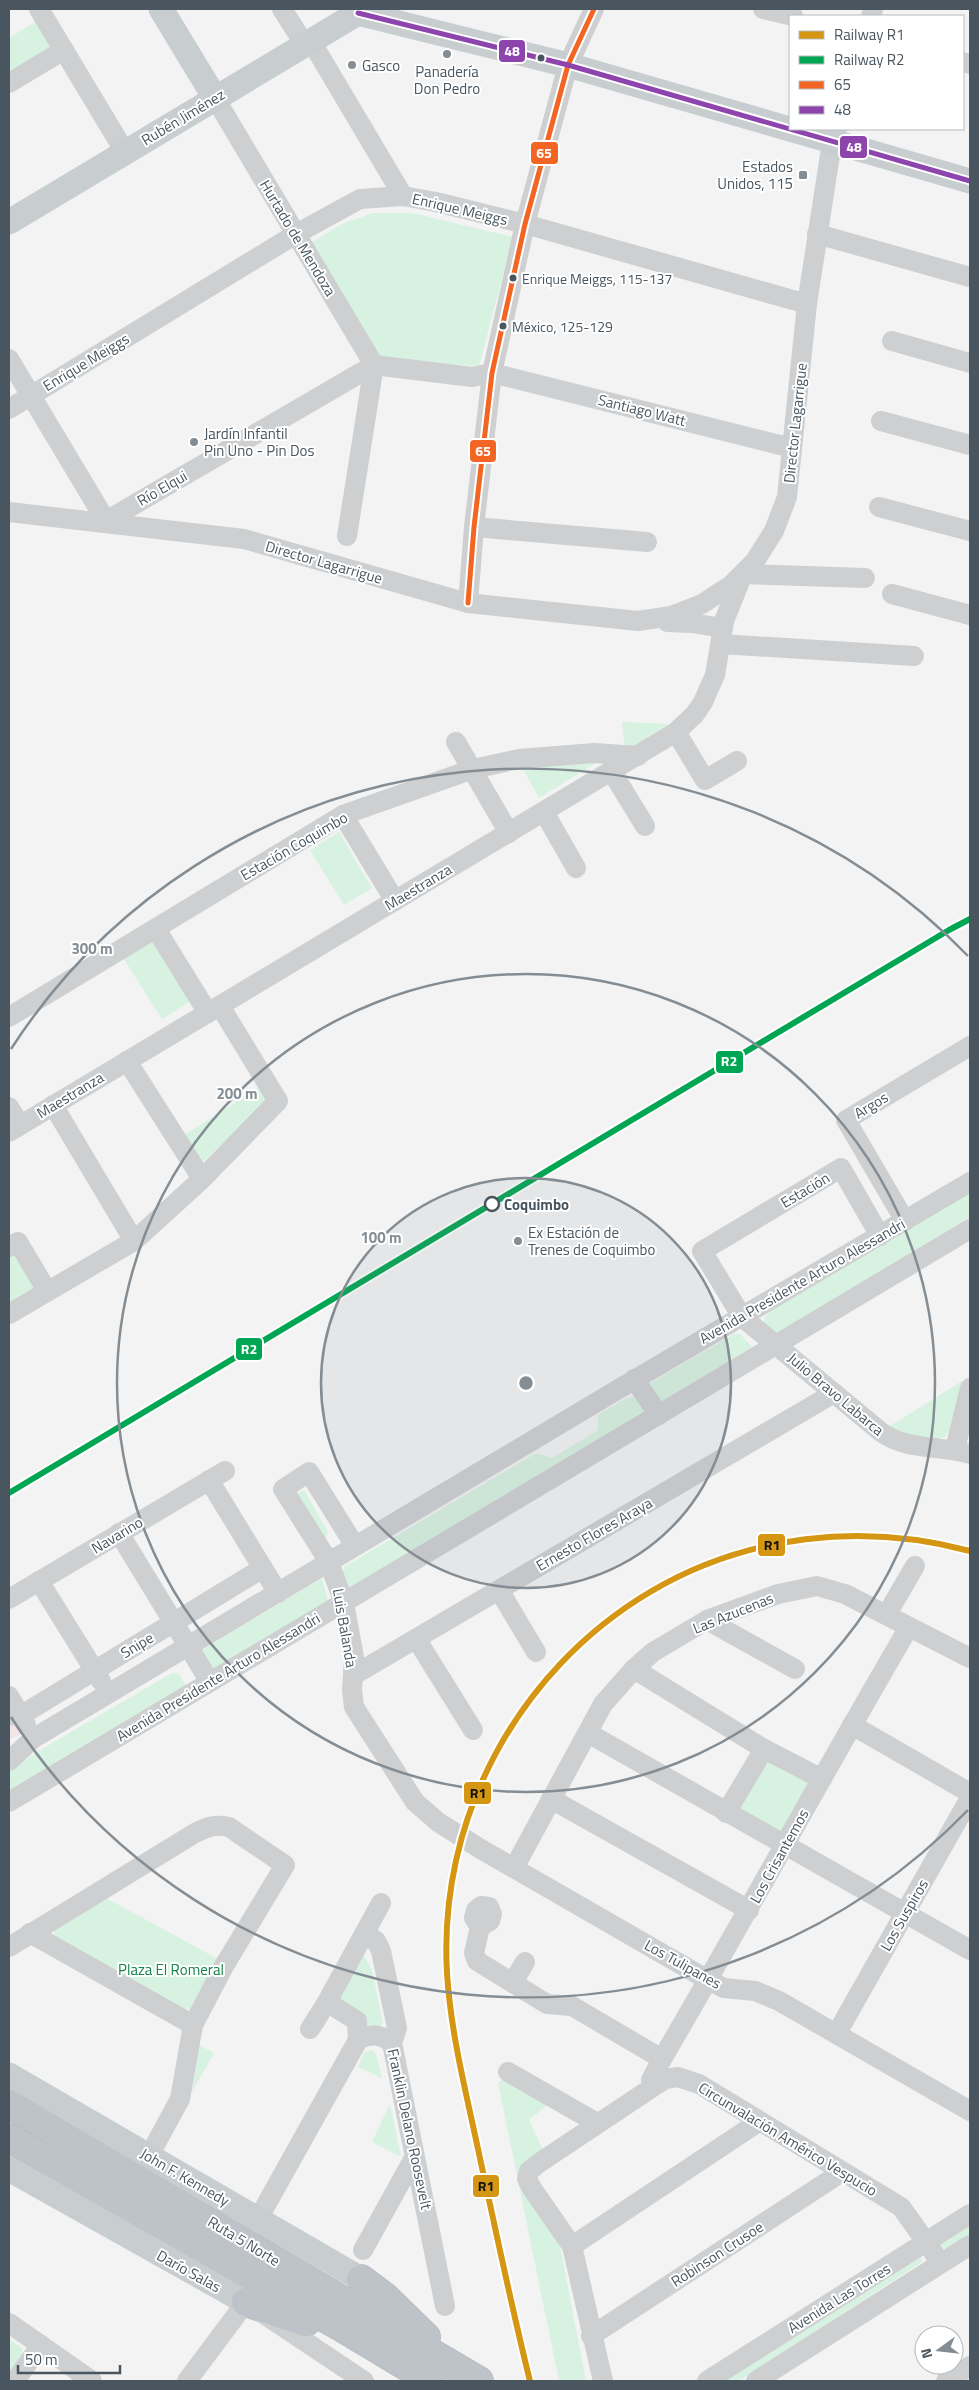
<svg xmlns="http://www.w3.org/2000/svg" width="979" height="2390" font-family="'Titillium Web',sans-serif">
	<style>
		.medical { fill: #f1e6e5 }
		.green { fill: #d8f2e1 }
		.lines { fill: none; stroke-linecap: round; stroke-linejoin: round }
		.highway-casing { stroke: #b8bdc2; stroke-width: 30 }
		.minor { stroke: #cdcfd1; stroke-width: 20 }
		.major { stroke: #c8cdd0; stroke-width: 25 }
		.highway { stroke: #bdc3c8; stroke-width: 28 }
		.bus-1-casing { stroke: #fff; stroke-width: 9 }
		.bus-2-casing { stroke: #fff; stroke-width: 9 }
		.bus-1 { stroke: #f26522; stroke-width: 5 }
		.bus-2 { stroke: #8e44ad; stroke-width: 5 }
		.rail-1-casing { stroke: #fff; stroke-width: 10 }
		.rail-2-casing { stroke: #fff; stroke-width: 10 }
		.rail-1 { stroke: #d49613; stroke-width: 6 }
		.rail-2 { stroke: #00a651; stroke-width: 6 }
		.ring { fill: none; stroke: #848d93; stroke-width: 2.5 }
		.poi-dot { fill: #848d93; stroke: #fff; stroke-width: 2 }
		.bus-dot { fill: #495660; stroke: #fff; stroke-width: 2 }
		.stop-dot { fill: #fff; stroke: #495660; stroke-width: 2.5 }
		.labels { text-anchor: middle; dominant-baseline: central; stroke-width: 4; stroke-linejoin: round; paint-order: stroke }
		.bus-label { font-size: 14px; fill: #495660; stroke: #fff; text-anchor: start }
		.poi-label { font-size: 15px; fill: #495660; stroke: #fff; text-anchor: start }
		.street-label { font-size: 15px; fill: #495660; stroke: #fff }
		.stop-label { font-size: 15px; font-weight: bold; fill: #495660; stroke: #fff; text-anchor: start }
		.park-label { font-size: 15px; fill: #17844a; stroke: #fff }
		.centre { fill: #848d93; stroke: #fff; stroke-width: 2.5 }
		.ring-label { font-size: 15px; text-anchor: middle; font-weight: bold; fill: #848d93; stroke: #fff; stroke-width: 4; stroke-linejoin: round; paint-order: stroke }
		.line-badge { stroke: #fff; stroke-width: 2 }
		.badge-label { font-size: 14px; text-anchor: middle; font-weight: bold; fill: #fff }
		.pale-badge-label { font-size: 14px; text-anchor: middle; font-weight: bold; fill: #111 }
	</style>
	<rect width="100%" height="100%" fill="#f3f3f3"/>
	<path class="medical" d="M9,1718l16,15 -16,6z"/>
	<g class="green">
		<path d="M40,19l22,35 -53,31v-47z"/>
		<path d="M373,213h39l101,24 -34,129 -103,-5 -70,-115 36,-22z"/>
		<path d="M622,722l47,2 -44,27z"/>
		<path d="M599,761l-60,37 -17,-31z"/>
		<path d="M339,832l33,56 -28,17 -34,-55z"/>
		<path d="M152,937l39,64 -29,18 -40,-63z"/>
		<path d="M261,1086l4,10v7l-61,58h-5l-16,-25z"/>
		<path d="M970,1190v27l-196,118 -11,-10 2,-8 9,-9z"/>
		<path d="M16,1250l24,39 -31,19v-54z"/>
		<path d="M734,1334h6l12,13 -95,57 -9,-14 2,-7z"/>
		<path d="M962,1381l-12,49 -5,7 -6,2 -40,-4 -9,-9z"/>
		<path d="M633,1397l5,2 9,13 -300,180 -4,-20 1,-5 192,-114 16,5 46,-28v-15l27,-16z"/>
		<path d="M304,1490l24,42 -2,5h-4l-26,-43z"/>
		<path d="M322,1578l6,23 -115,69 -13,-19z"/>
		<path d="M172,1673l7,1 8,14 -178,108v-24l28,-20z"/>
		<path d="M768,1755l46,26 -34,59 -47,-27z"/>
		<path d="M106,1898l112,61 -28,49 -8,2 -128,-73 1,-8z"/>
		<path d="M364,1955l8,15 11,53 -4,4 -12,-2 -5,-7 -25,-19 20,-39z"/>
		<path d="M199,2045l15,8 -22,39z"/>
		<path d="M371,2050l5,4 6,24 -24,-11 6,-14z"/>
		<path d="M507,2076l43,27 -21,17 14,30 -14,11 30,79 27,141h-27l-61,-298z"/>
		<path d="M390,2104l11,53 -29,-15z"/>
		<path d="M970,2224v11l-22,14 -6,-2 -1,-4z"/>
		<path d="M921,2257l1,5 -183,119h-17z"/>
		<path d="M9,2339l13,9 1,6 -14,19z"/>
	</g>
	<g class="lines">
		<g class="highway-casing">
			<g id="highway">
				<path d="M9,2104l470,277"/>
				<path d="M9,2138l332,189 90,54"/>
				<path d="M361,2279l24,18 41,40"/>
				<path d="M246,2302l60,20"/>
			</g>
		</g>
		<g class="minor">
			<path d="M39,9l86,143"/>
			<path d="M282,9l23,36"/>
			<path d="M763,9l30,7"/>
			<path d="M871,16l2,-7"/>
			<path d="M311,41l92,155"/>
			<path d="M963,62l7,2"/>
			<path d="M9,83l55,-33"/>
			<path d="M215,98l159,267"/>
			<path d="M817,234l153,43"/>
			<path d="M892,341l78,22"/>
			<path d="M9,359l97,162 268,-156"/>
			<path d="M374,365l98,12 20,-4 300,75"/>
			<path d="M9,409l287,-175 64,-35 43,-3 33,6 89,22 282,80"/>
			<path d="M881,421l89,24"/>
			<path d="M879,507l91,24"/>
			<path d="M9,512l235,27 224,64 170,18 33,-5 31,-12 29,-19 24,-24 19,-30 13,-34 20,-193 25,-162 5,-13"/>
			<path d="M474,527l173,15"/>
			<path d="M347,536l27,-171"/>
			<path d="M892,594l78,21"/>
			<path d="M468,603l6,-76 18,-154 33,-149 43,-159 26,-56"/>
			<path d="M667,622l25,1 31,5"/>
			<path d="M721,644l193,12"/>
			<path d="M676,732l29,48 32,-19"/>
			<path d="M456,742l53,91"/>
			<path d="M612,772l33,54"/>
			<path d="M544,812l32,56"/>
			<path d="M343,815l52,86"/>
			<path d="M156,929l52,84"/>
			<path d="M9,1017l334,-202 130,-46 46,-10 75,-6 44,3"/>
			<path d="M127,1061l75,118"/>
			<path d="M53,1105l81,136"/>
			<path d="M9,1107l11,18"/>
			<path d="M9,1132l667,-400 19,-18 8,-12 12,-27 9,-54 19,-47 122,4"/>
			<path d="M905,1221l-59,-101 124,-74"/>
			<path d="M880,1236l-39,-68 -139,83 40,66 139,115c26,19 60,13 89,22"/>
			<path d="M9,1247l9,-5 29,49"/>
			<path d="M9,1314l125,-73 68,-62 76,-78 -58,-95"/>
			<path d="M634,1379l25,36"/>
			<path d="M955,1449l15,-61"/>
			<path d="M209,1480l69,113"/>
			<path d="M119,1533l91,149"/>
			<path d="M355,1546l-46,-74 -26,17 46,73 15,41 10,54 -2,33 2,17 61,95 23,20 41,26 229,132 16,8 31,3 24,10 191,110"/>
			<path d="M39,1581l62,100"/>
			<path d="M499,1590l37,62"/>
			<path d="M9,1599l216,-128"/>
			<path d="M887,1614l28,-48"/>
			<path d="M707,1620l88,49"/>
			<path d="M417,1640l56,90"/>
			<path d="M634,1669l130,80 58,30"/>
			<path d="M354,1675l480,-282"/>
			<path d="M9,1696l17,29"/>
			<path d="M9,1715l11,1 243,-148"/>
			<path d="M852,1725l118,68"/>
			<path d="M588,1733l382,217"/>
			<path d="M9,1761l25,-23 588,-351 348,-205"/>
			<path d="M551,1799l198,111"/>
			<path d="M9,1802l961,-573"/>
			<path d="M726,1813l38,-64"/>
			<path d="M514,1868l89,-164 31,-35 19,-17 54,-32 71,-26 39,-8 28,8 125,64"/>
			<path d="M480,1927l-6,-9 2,-8 5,-4 8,1 3,7 -2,7 -10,6 -6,26 3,8 70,43 25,2 90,53"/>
			<path d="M30,1933l163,92"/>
			<path d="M366,1934l10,7 5,10 16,77 -5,15"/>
			<path d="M9,1947l186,-114c12,-6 20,-9 34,-6l56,38 -61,101 -31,59 -13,74 -31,57"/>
			<path d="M513,1982l12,-20"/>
			<path d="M310,2029l17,-27"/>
			<path d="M837,2033l133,-235"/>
			<path d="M358,2040l-1,-19 -30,-19 54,-99"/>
			<path d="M508,2072l89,51"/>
			<path d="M653,2086l-2,-6 11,-21c84,-143 163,-289 247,-432"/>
			<path d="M258,2219l100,-179c12,-7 23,-6 34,3l53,263"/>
			<path d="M572,2246l188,-125"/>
			<path d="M363,2250l51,-92"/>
			<path d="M9,2323l83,58"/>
			<path d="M591,2336l251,-164"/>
			<path d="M15,2381l26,-36"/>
			<path d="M187,2381l59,-79 118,79"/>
			<path d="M603,2381l-31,-135 -39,-56 -6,-11 2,-8 10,-8 126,-84 13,-2 21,7 202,123 40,56"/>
			<path d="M707,2381l263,-167"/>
			<path d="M756,2381l214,-136"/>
			<path d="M946,2381l24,-15"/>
		</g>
		<g class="major">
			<path d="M161,9l54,89"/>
			<path d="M9,222l349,-209 210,52 402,116"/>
			<path d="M9,2075l352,204"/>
			<path d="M9,2169l237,133"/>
		</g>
		<use href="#highway" class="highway"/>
		<g class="bus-1-casing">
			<path id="bus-1" d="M468,603l6,-76 18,-154 33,-149 43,-159 26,-56"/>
		</g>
		<g class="bus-2-casing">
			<path id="bus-2" d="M358,13l210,52 402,116"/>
		</g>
		<use href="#bus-1" class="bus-1"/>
		<use href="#bus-2" class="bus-2"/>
		<g class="rail-1-casing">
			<path id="rail-1" d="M530,2381c-18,-72 -33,-145 -49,-218 -13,-63 -30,-126 -34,-190 -9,-154 70,-302 203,-381 96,-57 212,-70 320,-41"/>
		</g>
		<g class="rail-2-casing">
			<path id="rail-2" d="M9,1493l940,-563 21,-11"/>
		</g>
		<use href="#rail-1" class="rail-1"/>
		<use href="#rail-2" class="rail-2"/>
	</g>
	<circle cx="526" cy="1383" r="205" fill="#848d93" fill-opacity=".12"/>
	<g class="ring">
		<circle cx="526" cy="1383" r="205"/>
		<circle cx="526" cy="1383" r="409"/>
		<path d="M968 1810A614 614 0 0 1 11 1717M11 1049A614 614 0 0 1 968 956"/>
	</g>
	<g class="poi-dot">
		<circle cx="447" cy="54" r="5"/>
		<circle cx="352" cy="65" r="5"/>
		<rect x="798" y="170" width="10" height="10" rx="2.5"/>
		<circle cx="194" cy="442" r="5"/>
		<circle cx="518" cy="1241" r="5"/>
	</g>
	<g class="bus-dot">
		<circle cx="541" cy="58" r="4.5"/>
		<circle cx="513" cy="278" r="4.5"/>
		<circle cx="503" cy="326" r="4.5"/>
	</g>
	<circle class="stop-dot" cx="492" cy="1204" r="7"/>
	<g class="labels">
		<g class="bus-label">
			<text x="522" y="278">Enrique Meiggs, 115-137</text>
			<text x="512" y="326">México, 125-129</text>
		</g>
		<g class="poi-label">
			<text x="362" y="65">Gasco</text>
			<text x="447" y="71" text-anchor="middle">Panadería<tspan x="447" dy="17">Don Pedro</tspan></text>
			<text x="793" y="166" text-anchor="end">Estados<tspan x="793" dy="17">Unidos, 115</tspan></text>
			<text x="204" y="433">Jardín Infantil<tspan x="204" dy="17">Pin Uno - Pin Dos</tspan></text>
			<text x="528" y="1232">Ex Estación de<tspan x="528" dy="17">Trenes de Coquimbo</tspan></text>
		</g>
		<g class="street-label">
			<text transform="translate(183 117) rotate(-31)">Rubén Jiménez</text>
			<text transform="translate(460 209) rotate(13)">Enrique Meiggs</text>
			<text transform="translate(298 238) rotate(59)">Hurtado de Mendoza</text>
			<text transform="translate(86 362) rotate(-31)">Enrique Meiggs</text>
			<text transform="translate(642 410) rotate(14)">Santiago Watt</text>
			<text transform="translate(795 423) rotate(-84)">Director Lagarrigue</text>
			<text transform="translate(162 488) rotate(-30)">Río Elqui</text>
			<text transform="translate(324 562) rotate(16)">Director Lagarrigue</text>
			<text transform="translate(294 846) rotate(-30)">Estación Coquimbo</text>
			<text transform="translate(418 887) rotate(-31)">Maestranza</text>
			<text transform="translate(70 1095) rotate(-31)">Maestranza</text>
			<text transform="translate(871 1105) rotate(-31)">Argos</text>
			<text transform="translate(805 1190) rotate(-31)">Estación</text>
			<text transform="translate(802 1281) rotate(-30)">Avenida Presidente Arturo Alessandri</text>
			<text transform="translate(836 1394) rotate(40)">Julio Bravo Labarca</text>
			<text transform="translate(594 1534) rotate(-30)">Ernesto Flores Araya</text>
			<text transform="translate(117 1535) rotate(-31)">Navarino</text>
			<text transform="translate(733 1613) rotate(-22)">Las Azucenas</text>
			<text transform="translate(345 1628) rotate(80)">Luis Balanda</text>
			<text transform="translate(137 1645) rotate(-31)">Snipe</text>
			<text transform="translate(218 1677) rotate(-31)">Avenida Presidente Arturo Alessandri</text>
			<text transform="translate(779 1856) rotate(-61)">Los Crisantemos</text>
			<text transform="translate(904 1915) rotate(-60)">Los Suspiros</text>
			<text transform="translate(683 1964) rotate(29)">Los Tulipanes</text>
			<text transform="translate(410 2129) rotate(78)">Franklin Delano Roosevelt</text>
			<text transform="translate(788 2139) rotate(31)">Circunvalación Américo Vespucio</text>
			<text transform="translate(185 2177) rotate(30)">John F. Kennedy</text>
			<text transform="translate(244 2241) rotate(31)">Ruta 5 Norte</text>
			<text transform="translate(717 2254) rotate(-33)">Robinson Crusoe</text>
			<text transform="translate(189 2271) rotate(29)">Darío Salas</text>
			<text transform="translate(839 2298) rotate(-32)">Avenida Las Torres</text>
		</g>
		<g class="stop-label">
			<text x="504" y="1204">Coquimbo</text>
		</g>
		<g class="park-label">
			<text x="171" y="1969">Plaza El Romeral</text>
		</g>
	</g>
	<circle cx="526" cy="1383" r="8" class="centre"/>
	<g class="ring-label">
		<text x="92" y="954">300 m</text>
		<text x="237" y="1099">200 m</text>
		<text x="381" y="1243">100 m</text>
	</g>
	<g class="line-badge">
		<rect x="498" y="39" width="28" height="24" rx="5" fill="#8e44ad"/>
		<rect x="839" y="135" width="29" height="24" rx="5" fill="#8e44ad"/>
		<rect x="530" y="141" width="29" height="24" rx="5" fill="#f26522"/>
		<rect x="469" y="439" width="28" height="24" rx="5" fill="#f26522"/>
		<rect x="715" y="1050" width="29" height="24" rx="5" fill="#00a651"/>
		<rect x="235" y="1337" width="28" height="24" rx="5" fill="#00a651"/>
		<rect x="757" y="1533" width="29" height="24" rx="5" fill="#d49613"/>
		<rect x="463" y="1781" width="29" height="24" rx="5" fill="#d49613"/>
		<rect x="472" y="2174" width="28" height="24" rx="5" fill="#d49613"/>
	</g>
	<g class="badge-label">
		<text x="512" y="56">48</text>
		<text x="854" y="152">48</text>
		<text x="544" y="158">65</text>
		<text x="483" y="456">65</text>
		<text x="729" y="1066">R2</text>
		<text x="249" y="1354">R2</text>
	</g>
	<g class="pale-badge-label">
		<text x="772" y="1550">R1</text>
		<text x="478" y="1798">R1</text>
		<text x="486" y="2191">R1</text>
	</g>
	<rect width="979" height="2390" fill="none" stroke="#495660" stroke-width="20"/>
	<rect x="789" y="15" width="175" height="115" fill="#ffffff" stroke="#b6bbbf"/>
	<rect x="799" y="31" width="25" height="8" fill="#d49613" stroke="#b6bbbf"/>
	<text x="834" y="40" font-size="15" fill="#495660">Railway R1</text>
	<rect x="799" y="56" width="25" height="8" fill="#00a651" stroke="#b6bbbf"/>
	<text x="834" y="65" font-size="15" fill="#495660">Railway R2</text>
	<rect x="799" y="81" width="25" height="8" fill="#f26522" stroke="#b6bbbf"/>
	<text x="834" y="90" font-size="15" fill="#495660">65</text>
	<rect x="799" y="106" width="25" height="8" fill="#8e44ad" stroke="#b6bbbf"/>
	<text x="834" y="115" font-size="15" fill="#495660">48</text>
	<g transform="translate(939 2350) rotate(255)"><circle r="24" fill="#ffffff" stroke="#b6bbbf"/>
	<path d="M0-4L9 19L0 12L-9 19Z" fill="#848d93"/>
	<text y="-8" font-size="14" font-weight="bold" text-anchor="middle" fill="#495660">N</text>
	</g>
	<path d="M18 2365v8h102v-8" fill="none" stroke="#495660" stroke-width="2.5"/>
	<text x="25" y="2365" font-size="15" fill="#495660" stroke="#ffffff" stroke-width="4" paint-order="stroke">50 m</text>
</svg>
